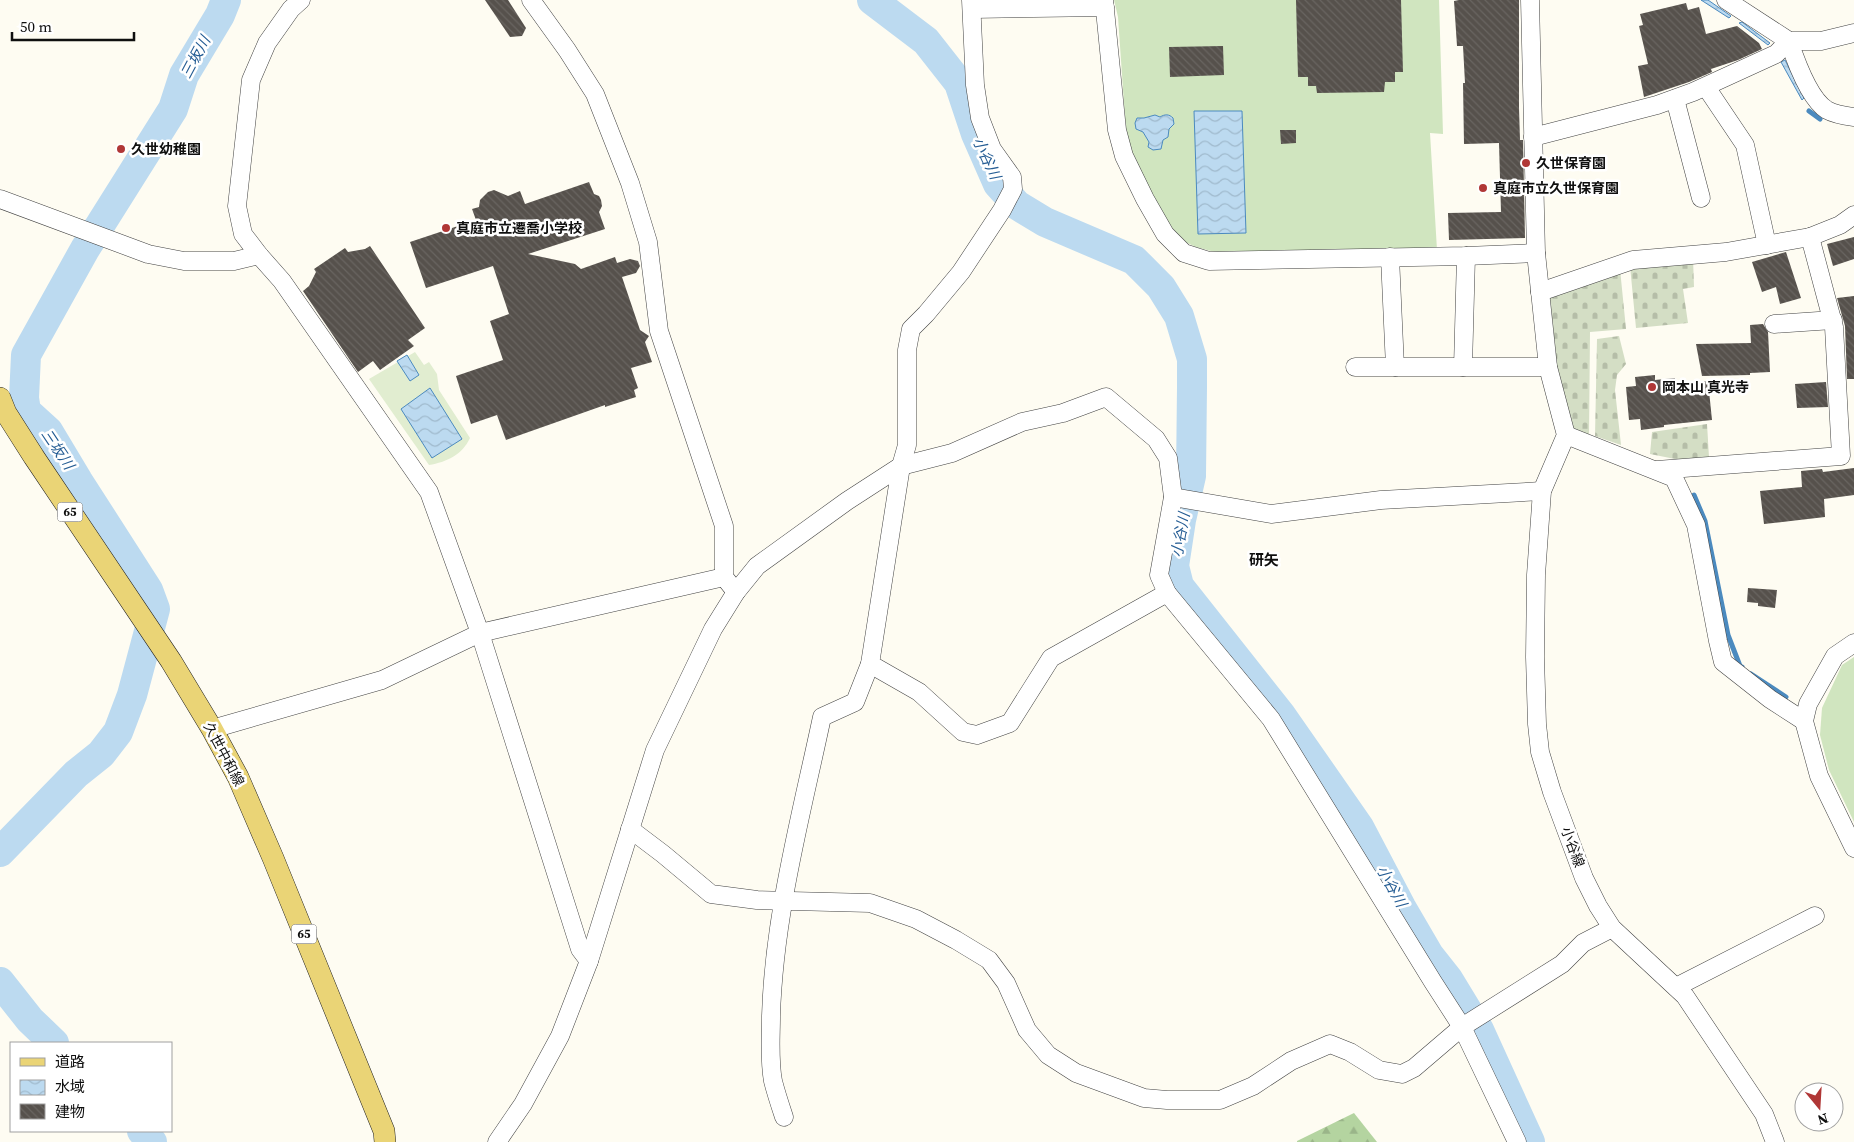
<svg xmlns="http://www.w3.org/2000/svg" width="1854" height="1142" font-family="'Source Serif 4','Noto Sans JP',serif">
	<style>
		.grass { fill: #d0e5bf }
		.forest { fill: url(#forest-firs) }
		.cemetery { fill: url(#cemetery-stones) }
		.pitch { fill: #e1edd0 }
		.water { fill: url(#water-waves); stroke: #4b8abf }
		.lines { fill: none; stroke-linecap: round; stroke-linejoin: round }
		.stream { stroke: #4b8abf; stroke-width: 5 }
		.river { stroke: #bcdaf0; stroke-width: 30 }
		.building { fill: url(#building-back-hatch) }
		.minor-casing { stroke: #424242; stroke-width: 19 }
		.major-casing { stroke: #202020; stroke-width: 22 }
		.minor { stroke: #fff; stroke-width: 18 }
		.major { stroke: #ead476; stroke-width: 21 }
		.poi-dot { fill: #b03736; stroke: #fff; stroke-width: 2 }
		.labels { text-anchor: middle; dominant-baseline: central; stroke-width: 5; stroke-linejoin: round; paint-order: stroke }
		.shield { fill: #fff; stroke: #575757; stroke-width: 1 }
		.shield-label { font-size: 12px; font-weight: bold; fill: #0f0f0f }
		.poi-label { font-size: 14px; font-weight: bold; fill: #0f0f0f; stroke: #fff; text-anchor: start }
		.street-label { font-size: 14px; fill: #0f0f0f; stroke: #fff }
		.water-label { font-size: 15px; font-style: italic; fill: #255d94; stroke: #fff }
		.neighbourhood-label { font-size: 15px; font-weight: bold; fill: #0f0f0f; stroke: #fff }
	</style>
	<defs>
		<pattern id="forest-firs" width="22" height="20" patternUnits="userSpaceOnUse" patternTransform="scale(1.25)"><rect width="22" height="20" fill="#b4d4a0"/><path d="M5 1l3.5 6h-7zM16 11l3.5 6h-7z" fill="#9ab589"/></pattern>
		<pattern id="cemetery-stones" width="16" height="16" patternUnits="userSpaceOnUse" patternTransform="scale(1.25)"><rect width="16" height="16" fill="#d4dec5"/><path d="M2 7V4a2 2 0 0 1 4 0v3zM10 15v-3a2 2 0 0 1 4 0v3z" fill="#b5bda8"/></pattern>
		<pattern id="water-waves" width="16" height="10" patternUnits="userSpaceOnUse" patternTransform="scale(1.25)"><rect width="16" height="10" fill="#bcdaf0"/><path d="M0 5q4-4 8 0t8 0" fill="none" stroke="#a0bacd"/></pattern>
		<pattern id="building-back-hatch" width="6" height="6" patternUnits="userSpaceOnUse" patternTransform="scale(1.25)"><rect width="6" height="6" fill="#56514c"/><path d="M-1 5l2 2M0 0l6 6M5-1l2 2" fill="none" stroke="#696561"/></pattern>
	</defs>
	<rect width="100%" height="100%" fill="#fefcf2"/>
	<g class="grass">
		<path d="M1114,0h325l4,134 -13,-1 7,117 -197,5 -29,-4 -15,-4 -13,-6 -20,-24 -36,-70 -9,-130z"/>
		<path d="M1854,657v165l-25,-52 -9,-35 2,-27 20,-43z"/>
	</g>
	<path class="forest" d="M1354,1113l23,29h-80v-1z"/>
	<g class="cemetery">
		<path d="M1693,258l1,29 -11,2 5,34 -52,5 -6,-62z"/>
		<path d="M1620,269l6,60 -36,3 -1,106 -20,-11 -18,-69 -3,-61z"/>
		<path d="M1619,336l7,28 -9,11 -2,15 6,55 -26,-9 2,-97z"/>
		<path d="M1707,424l2,33 -29,3 -30,-6 2,-22z"/>
	</g>
	<path class="pitch" d="M415,352l9,13 5,-3 8,12 2,16 31,48c-8,17 -23,24 -41,27l-60,-86z"/>
	<g class="water">
		<path d="M1701,0h7l23,16 -2,2z"/>
		<path d="M1742,22l28,21 -2,2 -29,-22z"/>
		<path d="M1785,60l19,38 -2,2 -21,-38z"/>
		<path d="M1194,111h48l4,122 -48,1z"/>
		<path d="M1155,115l5,2c5,-3 9,-3 13,1l1,6 -5,5 -1,8 -5,3 -2,9 -8,1 -5,-3 1,-5 -6,-10 -7,-3 -1,-6 2,-5h7z"/>
		<path d="M407,355l12,20 -9,6 -13,-20z"/>
		<path d="M430,388l32,51 -30,19 -31,-49z"/>
	</g>
	<g class="lines">
		<g class="stream">
			<path d="M1809,111l11,8"/>
			<path d="M1694,495l11,26 23,114 12,31 2,1"/>
			<path d="M1751,674l35,23"/>
		</g>
		<g class="river">
			<path d="M872,0l54,41 33,42 17,51 22,50 19,21 28,17 89,38 27,27 18,29 13,43v28l-1,89 -10,44 -7,46 5,20 102,129 78,112 42,80 28,48 19,24 31,51 51,112"/>
			<path d="M0,852l76,-78 25,-20 17,-22 14,-37 23,-86 -7,-19 -70,-109 -30,-50 -22,-20 -2,-13 2,-43 59,-106 88,-140 11,-34 36,-60 6,-15"/>
			<path d="M0,982l30,38 24,23"/>
			<path d="M142,1131l10,11"/>
		</g>
	</g>
	<g class="building">
		<path d="M485,0h23l18,28 -4,8 -12,1z"/>
		<path d="M1296,0h105l2,72h-8v10h-10l-1,10 -67,1 -1,-7h-8v-9h-10z"/>
		<path d="M1459,0h60v108l1,32h3l2,98 -76,2 -1,-27 53,-1 -2,-69 -35,1 -1,-61h2l-2,-37h-6l-3,-45z"/>
		<path d="M1686,3l2,7 11,-3 7,27 31,-8 22,17 3,6 -24,11 -27,9 1,3 -23,10 -45,15 -6,-31 10,-2 -9,-38 4,-1 -3,-11z"/>
		<path d="M1223,46l1,29 -54,2 -1,-30z"/>
		<path d="M1280,130h16v13l-15,1z"/>
		<path d="M589,182l5,12 5,2 2,4 1,6 -3,6 6,17 -77,25 47,10 6,5 34,-12 2,6 13,-4 8,2 2,5 -4,7 -14,4 18,53 9,6 -4,6 7,20 -21,6 7,20 -4,2 2,7 -31,10v-2l-99,35 -9,-25 -26,9 -15,-48 47,-16 -13,-39 19,-7 -16,-48 -67,22 -16,-46 66,-22 -4,-11 7,-2 1,-7 8,-8 6,-2 14,6 12,-5 5,13z"/>
		<path d="M1854,237v22l-21,7 -6,-22z"/>
		<path d="M370,246l55,82 -17,12 6,6 -34,24 -7,-9 -15,11 -55,-81 6,-5 7,-14 -2,-3 31,-21 3,4 17,-3z"/>
		<path d="M1786,252l15,46 -21,6 -4,-17 -14,5 -10,-30z"/>
		<path d="M1854,296v83h-7l-2,-53 -8,-28z"/>
		<path d="M1763,324l5,8 2,40 -20,1v2l-48,1 -6,-32 55,-1 -1,-18z"/>
		<path d="M1655,375v5l20,-2v7l33,-4 4,39 -48,5v2l-23,3 -1,-11 -11,1 -3,-33 10,-1 -1,-9z"/>
		<path d="M1826,382l2,25 -31,1 -2,-24z"/>
		<path d="M1854,468v27l-30,4 1,18 -61,7 -4,-33 42,-4 -1,-16 21,-2 1,3z"/>
		<path d="M1748,588l29,2 -2,18 -17,-2v-3l-11,-1z"/>
	</g>
	<g class="lines">
		<g class="minor-casing">
			<g id="minor">
				<path d="M301,0l-10,9 -24,34 -16,37 -14,126 6,28 16,21 23,26 147,211 51,141 100,316 9,12"/>
				<path d="M531,0l36,50 28,44 35,89 18,59 11,89 65,195v51l12,15"/>
				<path d="M971,0l4,85 5,33 12,31 20,28 1,12 -11,21 -41,62 -35,42 -15,15 -4,21v95l-6,21 -31,198 49,28 44,40 14,3 33,-12 41,-65 116,-65"/>
				<path d="M1104,0l13,130 7,26 21,43 20,35 19,19 25,8 257,-5 70,-3"/>
				<path d="M1530,0l6,253 12,114 18,68 -24,56 -6,84 -1,82 2,67 3,28 12,40 32,86 14,28 14,22 73,68 79,118 11,28"/>
				<path d="M1726,0l63,41h32l33,-8"/>
				<path d="M973,9l132,-2"/>
				<path d="M1789,41c6,18 20,58 38,69 7,4 19,6 27,7"/>
				<path d="M1706,87l39,58 22,100"/>
				<path d="M1675,99l26,99"/>
				<path d="M1533,137l124,-32 36,-13 83,-38 13,-13"/>
				<path d="M0,199l148,55 36,7h50l25,-6"/>
				<path d="M1390,257l5,110"/>
				<path d="M1540,292l93,-32 93,-8 84,-15 30,-12 14,-10"/>
				<path d="M1774,324l59,-4"/>
				<path d="M1355,367h193"/>
				<path d="M1463,367l3,-111"/>
				<path d="M1566,435l108,43 22,47 22,116 5,21 47,37 34,22"/>
				<path d="M1657,470l184,-14 -7,-129 -24,-90"/>
				<path d="M1173,497l98,17 110,-14 161,-9"/>
				<path d="M1854,643l-19,13 -27,48 -4,17 15,55 35,72"/>
				<path d="M212,729l170,-49 98,-47 244,-56"/>
				<path d="M630,829l33,25 48,40 46,6 113,3 46,16 40,21 33,20 17,23 21,47 21,25 28,18 68,25 23,2h53l33,-14 38,-25 39,-17 20,8 29,18 23,4 12,-6 48,-41 100,-63 21,-21 29,-15"/>
				<path d="M1676,987l139,-71"/>
				<path d="M784,1117c-4,-12 -8,-24 -11,-36 -4,-21 -2,-44 -2,-65 3,-101 30,-200 51,-299l33,-15 15,-38"/>
				<path d="M497,1142l26,-38 37,-68 29,-75 66,-211 58,-121 23,-37 21,-26 90,-65 54,-35 51,-13 70,-31 41,-9 43,-16 50,42 12,19 5,39 -14,78 8,18 104,126 162,263 29,45 55,115"/>
			</g>
		</g>
		<g class="major-casing">
			<path id="major" d="M0,398l6,15 28,44 137,204 41,68 26,48 35,81 111,273 1,11"/>
		</g>
		<use href="#minor" class="minor"/>
		<use href="#major" class="major"/>
	</g>
	<g class="poi-dot">
		<circle cx="121" cy="149" r="5"/>
		<circle cx="1526" cy="163" r="5"/>
		<circle cx="1483" cy="188" r="5"/>
		<circle cx="446" cy="228" r="5"/>
		<circle cx="1652" cy="387" r="5"/>
	</g>
	<g class="labels">
		<g class="shield">
			<rect x="57.5" y="502.5" width="25" height="19" rx="4"/>
			<rect x="291.5" y="924.5" width="25" height="19" rx="4"/>
		</g>
		<g class="shield-label">
			<text x="70" y="512">65</text>
			<text x="304" y="934">65</text>
		</g>
		<g class="poi-label">
			<text x="131" y="149">久世幼稚園</text>
			<text x="1536" y="163">久世保育園</text>
			<text x="1493" y="188">真庭市立久世保育園</text>
			<text x="456" y="228">真庭市立遷喬小学校</text>
			<text x="1662" y="387">岡本山 真光寺</text>
		</g>
		<g class="street-label">
			<text transform="translate(224 754) rotate(62)">久世中和線</text>
			<text transform="translate(1573 847) rotate(70)">小谷線</text>
		</g>
		<g class="water-label">
			<text transform="translate(195 57) rotate(-62)">三坂川</text>
			<text transform="translate(987 158) rotate(65)">小谷川</text>
			<text transform="translate(58 449) rotate(56)">三坂川</text>
			<text transform="translate(1180 535) rotate(-80)">小谷川</text>
			<text transform="translate(1392 886) rotate(61)">小谷川</text>
		</g>
		<g class="neighbourhood-label">
			<text x="1264" y="559">研矢</text>
		</g>
	</g>
	<rect x="10" y="1042" width="162" height="90" fill="#ffffff" stroke="#9f9f9f"/>
	<rect x="20" y="1058" width="25" height="8" fill="#ead476" stroke="#9f9f9f"/>
	<text x="55" y="1067" font-size="15" fill="#0f0f0f">道路</text>
	<rect x="20" y="1080" width="25" height="15" fill="url(#water-waves)" stroke="#9f9f9f"/>
	<text x="55" y="1092" font-size="15" fill="#0f0f0f">水域</text>
	<rect x="20" y="1104" width="25" height="15" fill="url(#building-back-hatch)" stroke="#9f9f9f"/>
	<text x="55" y="1117" font-size="15" fill="#0f0f0f">建物</text>
	<g transform="translate(1819 1107) rotate(162)"><circle r="24" fill="#ffffff" stroke="#9f9f9f"/>
	<path d="M0-4L9 19L0 12L-9 19Z" fill="#b03736"/>
	<text y="-8" font-size="14" font-weight="bold" text-anchor="middle" fill="#0f0f0f">N</text>
	</g>
	<path d="M12 32v8h122v-8" fill="none" stroke="#0f0f0f" stroke-width="2.5"/>
	<text x="20" y="32" font-size="15" fill="#0f0f0f" stroke="#ffffff" stroke-width="4" paint-order="stroke">50 m</text>
</svg>
